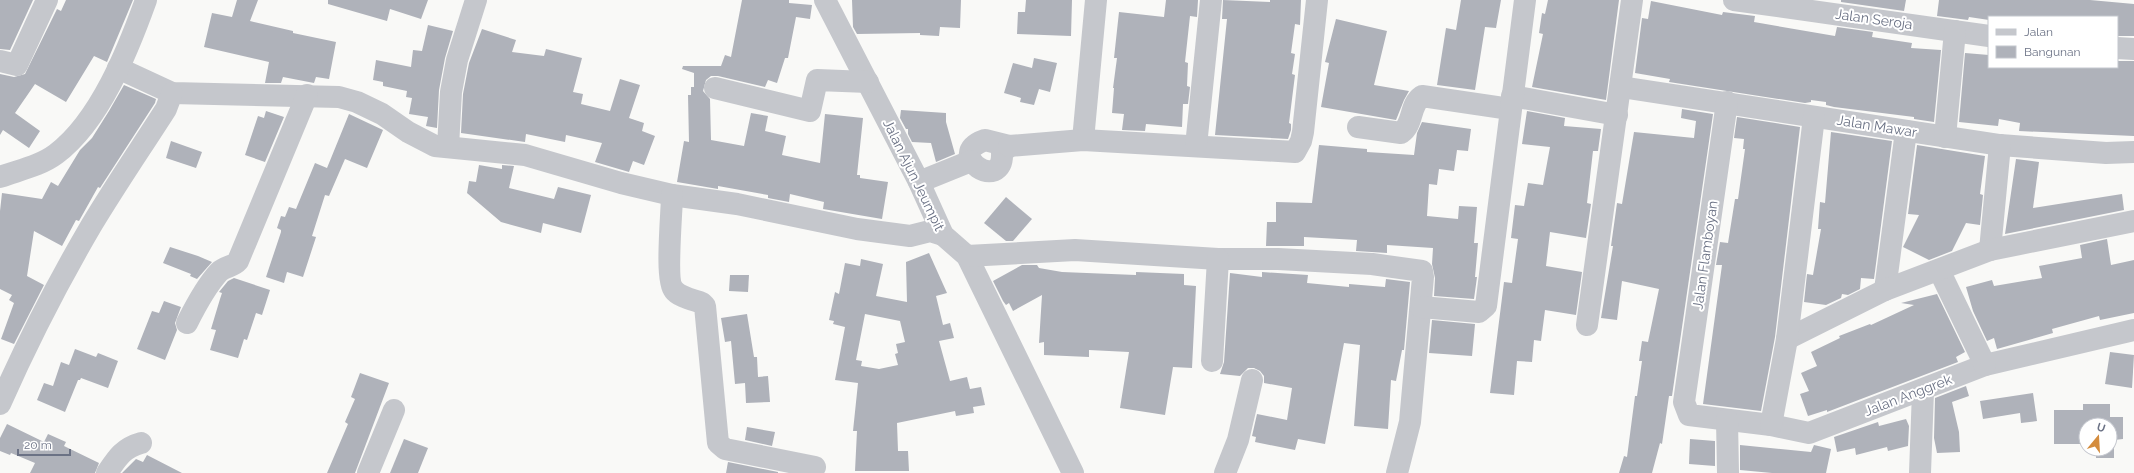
<svg xmlns="http://www.w3.org/2000/svg" width="2134" height="473" font-family="Raleway,sans-serif">
	<style>
		.building { fill: #afb2ba; fill-rule: evenodd }
		.lines { fill: none; stroke-linecap: round; stroke-linejoin: round }
		.minor { stroke: #c5c7cc; stroke-width: 22 }
		.labels { text-anchor: middle; dominant-baseline: central; stroke-width: 4; stroke-linejoin: round; paint-order: stroke }
		.street-label { font-size: 14px; fill: #6b7285; stroke: #fff }
	</style>
	<rect width="100%" height="100%" fill="#f9f9f7"/>
	<g class="building">
		<path d="M0,0h33l-23,50 -10,-1z"/>
		<path d="M66,0h67l-26,62 -13,-6 -28,46 -31,-18 -20,29 25,18 -11,17 -26,-18 -3,5v-61l14,3 11,-3 32,-65 4,2z"/>
		<path d="M237,0h21l-8,21 43,10v2l43,9 -7,37 -13,-2 -2,6 -31,-6 -2,6h-16l4,-21 -65,-15 8,-34 20,4z"/>
		<path d="M328,0h100l-7,19 -31,-10 -3,12 -59,-17z"/>
		<path d="M742,0h47v3l23,2 -2,14 -14,-2 -8,41h-3l-8,25 -9,-3 -3,7 -47,-11h-7l-5,4 -3,11 7,8 1,41 33,6 7,-33 17,3 -3,15 21,5 -4,19 38,8 5,-49 38,4 -6,57h3v3l28,4 -6,37 -59,-10 1,-7 -34,-8 -1,8 -21,-4v-3l-50,-9v3l-41,-7 7,-41 5,1 -1,-47h3v-8h3v-14l-12,-4 1,-3h38l4,-11 6,2z"/>
		<path d="M852,0h109l-1,28 -20,-1 -1,9 -19,-1v-2l-63,1 -4,-7z"/>
		<path d="M1026,0h46l-1,36 -54,-2 1,-22h7z"/>
		<path d="M1166,0h32l-1,17 -7,-1 -5,46 3,1 -1,23 3,1 -2,17h-5l-1,23 -36,-3 -1,7 -23,-1 2,-16 -12,-1 2,-25h-1l4,-30h-3l5,-46 45,5z"/>
		<path d="M1223,0l47,2v-2h31l-1,25 -5,-1 -4,29 4,1 -3,20 3,1 -6,48 2,1v6l-3,9 -73,-4 12,-116h-5z"/>
		<path d="M1461,0h40l-5,28 -11,-1 -10,63 -38,-5 9,-57 10,2z"/>
		<path d="M1548,0h71l-13,100 -74,-13 11,-53 -4,-1 3,-20 3,1z"/>
		<path d="M1841,0h65l-2,11 -63,-9z"/>
		<path d="M1939,0h151l44,4v32h-17v-19h-128v3l-20,-3 -1,3 -31,-4z"/>
		<path d="M1651,1l71,14 1,-3 32,4 -1,6 81,14 2,-9 36,5 -1,5 40,6 -1,5 30,2 -7,72 -20,-3v-2l-80,-10 -8,-2v-3l-15,-2v2l-6,1 -136,-21 1,-3 -35,-6 7,-55 6,1z"/>
		<path d="M1336,19l51,12 -13,54 35,6 -5,9 -8,20 -75,-13 8,-44 -4,-1z"/>
		<path d="M428,25l25,6 -8,27 -6,32 -2,38 -11,-2 2,-9 -19,-3 3,-16 -6,-1 1,-6 -24,-5v-4l-10,-2 3,-20 35,7 2,-17 9,1z"/>
		<path d="M482,29l34,11 -4,12 32,4 2,-7 36,9 -9,34 10,2 -2,10 29,7 10,-32 20,6 -11,33 15,5 -2,8 13,5 -11,29 -11,-4 -4,11 -34,-10 7,-19 -36,-8 -1,7 -39,-8 -1,8 -64,-9 2,-39 6,-31z"/>
		<path d="M1965,53l24,2v12h128v-6h17v75l-115,-5 1,-8 -21,-4 -1,7 -39,-4z"/>
		<path d="M1034,58l23,5 -7,29 -11,-3 -5,16 -14,-3 1,-4 -17,-5 9,-30 19,5z"/>
		<path d="M124,85l32,14 -1,4 -55,85 -2,-1 -19,34 -3,-1 -14,26 -28,-15 -7,45 17,9 -30,59 -13,-5 13,-36 -5,-3 3,-5 -12,-6v-78l2,-18 40,6 9,-17 7,4 22,-36 12,-12 17,-27z"/>
		<path d="M1682,109l31,5 -41,282h-3l-7,48 -2,-1 -8,30h-33l5,-17 3,1 8,-61h2l5,-35h-3l3,-20 6,1 11,-53 -37,-8 -5,39 -16,-2 12,-72h-2l6,-43 5,1 12,-72 60,6 2,-17 -15,-3z"/>
		<path d="M901,110l45,3v9l9,32 -19,8 -5,-19 -19,-1 -4,-8v-5h-2l-6,-11z"/>
		<path d="M266,111l18,6 -19,45 -20,-7 13,-39 6,2z"/>
		<path d="M1527,111l38,7 -1,8 37,3 -3,22h-5l-6,52 4,1 -5,34 -36,-6 -4,34 36,6 -6,43 -31,-5 -4,31 -7,-1 -2,22 -15,-1 -3,34 -24,-2 14,-111 8,1 6,-44 -7,-1 4,-33 9,1 4,-23 15,2 7,-38 -28,-3z"/>
		<path d="M349,114l34,16 -16,38 -22,-9 -16,37 -4,-1 -13,41 4,1 -13,40 -16,-5 -3,11 -18,-6 15,-45v-2l-4,-2 4,-12 4,1 4,-10 7,2 19,-46 12,5z"/>
		<path d="M1737,117l63,10 -25,210 -14,74 -58,-7 19,-139h-6l4,-23 8,1 7,-44h3l7,-50h-2l1,-10 -10,-1z"/>
		<path d="M1422,122l49,7 -3,22 -11,-1 -3,21 -15,-2 -2,16 -8,-1 -2,32 31,3 1,-13 18,1 -3,36h4l-3,34h2l-3,22 -40,-3 1,-18 -3,-14 1,-16 -46,-3v8l-31,-2 1,-11 -53,-3v9h-38l1,-24h9v-20l36,1 7,-58 48,4v3l47,3 3,-22z"/>
		<path d="M1831,132l61,9 -18,138 -13,-1 -1,11 -12,6 -6,-1 -1,4 -15,7 -22,-3 3,-28 6,1 8,-46h-3l2,-27 5,1z"/>
		<path d="M171,141l31,11 -6,16 -30,-10z"/>
		<path d="M1917,145l68,11 -5,38 3,1 -3,30 -14,-2 -14,28 -23,9 -26,-13 16,-32 -11,-1z"/>
		<path d="M2016,159l23,3 -6,46 89,-14 2,16 -119,24z"/>
		<path d="M479,165l23,4v-4l12,1 -5,22 45,11 4,-12 33,8 -10,38 -38,-10 -2,10 -40,-11 -34,-29 2,-12 7,1z"/>
		<path d="M1006,197l26,22 -19,22h-7l-22,-18z"/>
		<path d="M2107,239l4,26 23,-5v53l-34,7 -1,-4 -47,13 1,4 -56,16 -3,-11 -7,3 -14,-30 -7,-24 26,-7 2,6 48,-8 -3,-12 43,-8 -2,-13z"/>
		<path d="M170,247l28,9 14,6 -15,17 -7,-3 1,-2 -28,-11z"/>
		<path d="M929,253l18,40 -11,3 7,29 7,-2 4,15 -15,3 11,40 17,-4 3,12 11,-2 4,18 -12,2 1,6 -18,3 -1,-5 -58,12 1,28h10l1,20h-54l2,-40h-4l5,-48 -23,-3 10,-53 -12,-3 1,-3 -5,-1 6,-28 4,2 6,-31 15,3 1,-7 22,5 -7,32 31,6 -1,-40zM865,314l35,7 5,21 -9,2 2,9 -3,1 3,11 -19,4 -18,-3 1,-5 -6,-1z"/>
		<path d="M1022,265h15l2,3 23,4 74,3v-3l48,2v11l12,1 -4,82 -19,-1 -8,48 -45,-7 9,-56 -40,-2v7l-45,-2v-13l-5,1 3,-48 -29,16 -4,-8 -3,2 -3,-4 -10,-20z"/>
		<path d="M1262,272l46,3 -1,8 42,4v-3l36,3 1,-8 24,3 -6,68h-2l-6,31 -5,-1 -3,49 -34,-3 6,-81 -16,-2 -19,101 -27,-5 -3,11 -40,-8 1,-5 -4,-1 5,-22 30,6 5,-32 -28,-5v-7l-4,-5 -6,-3h-6l-8,8 -20,-2 4,-12 6,-89 32,4z"/>
		<path d="M730,275h19l-1,17 -19,-1z"/>
		<path d="M234,278l36,12 -8,25 -6,-2 -9,27 -3,-1 -6,19 -28,-8 6,-20 -5,-1 9,-30 2,-6 -3,-1 9,-11z"/>
		<path d="M1937,294l28,58 -9,5 2,5 -131,50v-2l-19,6 -8,-22 9,-3 -8,-18 16,-7 -6,-14 29,-14 -1,-2 31,-12 1,1 43,-20 -13,-2z"/>
		<path d="M164,301l17,6 -6,16 2,7 -12,30 -28,-11 15,-38 7,2z"/>
		<path d="M747,314l7,43h3l1,20 10,-1 2,26 -24,1 -1,-20 -10,1 -4,-43 -6,1 -4,-24z"/>
		<path d="M1432,320l43,4 -3,32 -43,-3z"/>
		<path d="M75,349l21,8 2,-4 20,8 -10,27 -27,-10 -1,2h-2l-13,32 -28,-12 7,-17 9,3 8,-24 8,3z"/>
		<path d="M2110,352l24,3 -2,33 -27,-4z"/>
		<path d="M360,373l29,10 -34,90h-28l21,-49 -3,-2 10,-23 -4,-2z"/>
		<path d="M1966,386l3,10 -17,6 7,30 1,20 -23,1 -3,-15 1,-40z"/>
		<path d="M2033,393l4,28 -16,2 -1,-10 -37,6 -3,-18z"/>
		<path d="M2083,404h27v13h13v22l-9,1v18h-18v-9h14v-24h-24v23h-2v-4h-30v-34h29z"/>
		<path d="M1906,419l3,7 -1,20 -20,5 -1,-4 -31,8 -1,-7 -18,4 -3,-15 44,-15 1,4z"/>
		<path d="M7,424l37,18 4,-8 18,8 -2,4 35,17 -4,10h-65l5,-10 -24,-10 -1,2 -10,-4v-13z"/>
		<path d="M747,427l28,5 -3,14 -27,-6z"/>
		<path d="M404,439l24,9 -10,25h-28z"/>
		<path d="M1690,439l25,2v25l-26,-2z"/>
		<path d="M1740,445l71,7 3,-7 17,4 -5,24h-54l-32,-3z"/>
		<path d="M147,455l35,18h-60l14,-14 7,3z"/>
		<path d="M728,462l50,10v1h-52z"/>
	</g>
	<g class="lines">
		<g class="minor">
			<path d="M825,0l94,182 24,53 24,21 106,217"/>
			<path d="M1734,0l255,36"/>
			<path d="M2117,48l17,1"/>
			<path d="M0,61l17,4 30,-65"/>
			<path d="M118,68l54,25 167,4 18,5 25,12 26,18 27,14 90,9 96,28 51,12 65,9 120,25 53,7 20,-5 13,4"/>
			<path d="M1621,87l379,58 106,8 28,-1"/>
			<path d="M715,88l95,23 7,-31 51,2"/>
			<path d="M1512,96l105,19"/>
			<path d="M1727,102l-43,300 5,13 82,10 38,8 176,-68 149,-35"/>
			<path d="M1358,127l43,6c13,-9 8,-28 21,-37l88,13"/>
			<path d="M1945,137l10,-106"/>
			<path d="M985,140l24,6 -7,7c2,41 -60,2 -17,-13z"/>
			<path d="M1083,140l13,-140"/>
			<path d="M1009,146l74,-6 212,12 6,-11 2,-9 14,-132"/>
			<path d="M1196,146l15,-146"/>
			<path d="M448,147l3,-55 6,-32 19,-60"/>
			<path d="M0,177c19,-7 40,-11 56,-23 44,-33 72,-104 90,-154"/>
			<path d="M919,182l52,-21"/>
			<path d="M672,195c0,16 -7,86 2,95 5,7 20,10 28,13l3,3 13,137 7,6 90,18"/>
			<path d="M1990,250l10,-105"/>
			<path d="M967,256l108,-6 143,9h60l94,5 50,7 1,6 -13,145 -13,51"/>
			<path d="M1939,270l46,95"/>
			<path d="M1885,290l21,-159"/>
			<path d="M1421,307l58,5 7,-6 39,-306"/>
			<path d="M187,323c9,-18 19,-37 32,-51 6,-6 14,-5 19,-11l69,-166"/>
			<path d="M1587,325l45,-325"/>
			<path d="M1787,339l98,-49 105,-40 144,-29"/>
			<path d="M1212,361l6,-102"/>
			<path d="M0,404c27,-61 57,-120 91,-178 24,-40 50,-78 75,-117l6,-16"/>
			<path d="M1727,420l1,53"/>
			<path d="M1771,425l16,-86 27,-222"/>
			<path d="M107,473c10,-15 16,-25 34,-30"/>
			<path d="M368,473l26,-63"/>
			<path d="M1225,473l13,-33 14,-60"/>
			<path d="M1920,473l3,-82"/>
		</g>
	</g>
	<g class="labels">
		<g class="street-label">
			<text transform="translate(1874 19) rotate(8)">Jalan Seroja</text>
			<text transform="translate(1877 126) rotate(9)">Jalan Mawar</text>
			<text transform="translate(914 175) rotate(64)">Jalan Ajun Jeumpit</text>
			<text transform="translate(1705 255) rotate(-82)">Jalan Flamboyan</text>
			<text transform="translate(1908 395) rotate(-21)">Jalan Anggrek</text>
		</g>
	</g>
	<rect x="1988" y="16" width="130" height="52" fill="#ffffff" stroke="#c4c7ce"/>
	<rect x="1996" y="29" width="20" height="6" fill="#c5c7cc" stroke="#c4c7ce"/>
	<text x="2024" y="36" font-size="12" fill="#6b7285">Jalan</text>
	<rect x="1996" y="46" width="20" height="12" fill="#afb2ba" stroke="#c4c7ce"/>
	<text x="2024" y="56" font-size="12" fill="#6b7285">Bangunan</text>
	<g transform="translate(2098 437) rotate(18)"><circle r="19" fill="#ffffff" stroke="#c4c7ce"/>
	<path d="M0-3L7 15L0 10L-7 15Z" fill="#d48c3d"/>
	<text y="-6" font-size="11" font-weight="bold" text-anchor="middle" fill="#6b7285">U</text>
	</g>
	<path d="M18 449v6h52v-6" fill="none" stroke="#6b7285" stroke-width="2"/>
	<text x="24" y="449" font-size="12" fill="#6b7285" stroke="#ffffff" stroke-width="3" paint-order="stroke">20 m</text>
</svg>
